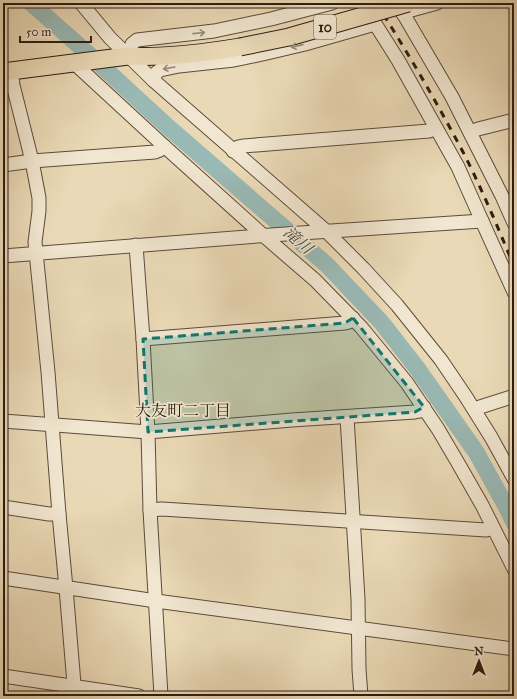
<svg xmlns="http://www.w3.org/2000/svg" width="517" height="699" font-family="'IM FELL Great Primer','Noto Serif JP',serif">
	<style>
		.lines { fill: none; stroke-linecap: round; stroke-linejoin: round }
		.river { stroke: #99b9b5; stroke-width: 17 }
		.minor-casing { stroke: #5c4b3b; stroke-width: 15 }
		.major-casing { stroke: #2c1c12; stroke-width: 19 }
		.minor { stroke: #f1e6d0; stroke-width: 13 }
		.major { stroke: #ead9b6; stroke-width: 17 }
		.rail { stroke: #2c1c12; stroke-width: 3; stroke-dasharray: 7 7; stroke-linecap: butt }
		.major-bridge-casing { stroke: #2c1c12; stroke-width: 19; stroke-linecap: butt }
		.major-bridge { stroke: #ead9b6; stroke-width: 17 }
		.oneway { stroke: #988b7a }
		.marked { fill: #0f766e; fill-opacity: 0.2; stroke: #0f766e; stroke-width: 3; stroke-dasharray: 8 5; stroke-linejoin: round }
		.labels { text-anchor: middle; dominant-baseline: central; stroke-width: 3.5; stroke-linejoin: round; paint-order: stroke }
		.shield { fill: #f1e6d0; stroke: #67594b; stroke-width: 1 }
		.shield-label { font-size: 14px; font-weight: bold; fill: #2c1c12 }
		.water-label { font-size: 16px; font-style: italic; fill: #4d4b43; stroke: #f1e6d0 }
		.neighbourhood-label { font-size: 16px; fill: #2c1c12; stroke: #f1e6d0 }
	</style>
	<rect width="100%" height="100%" fill="#ead9b6"/>
	<filter id="stains"><feTurbulence type="fractalNoise" baseFrequency=".005" numOctaves="4"/><feColorMatrix values="0 0 0 0 .2 0 0 0 0 .09 0 0 0 0 .02 0 0 0 .5 -.17"/></filter>
	<radialGradient id="worn" r=".72"><stop offset=".6" stop-color="#630" stop-opacity="0"/><stop offset="1" stop-color="#630" stop-opacity=".3"/></radialGradient>
	<g class="lines">
		<path class="river" d="M31,3l72,64 65,60 159,138 55,58 35,45 59,84 31,56 7,15"/>
		<g class="minor-casing">
			<g id="minor">
				<path d="M81,3l29,35 43,42 173,151 37,37 34,37 44,55 25,37 25,40 23,42"/>
				<path d="M362,3l36,57 60,107 24,54 32,71"/>
				<path d="M397,3l55,94 50,99 12,27"/>
				<path d="M403,14l5,-3 29,-8"/>
				<path d="M128,56l4,-12 5,-4 77,-9 57,-12 61,-16"/>
				<path d="M74,63l90,83 100,90 51,44 46,47 46,56 31,46 20,34 24,42 32,64"/>
				<path d="M11,71l2,14 19,76 7,37v13l-4,31 13,130 11,142 7,74 9,108"/>
				<path d="M153,80l3,-7 4,-3 19,-4 55,-6 33,-7 38,-9 70,-20"/>
				<path d="M470,132l8,-3 36,-9"/>
				<path d="M233,151l5,-4 5,-1 186,-15 7,-3"/>
				<path d="M3,165l29,-4 123,-9 5,-2 4,-4"/>
				<path d="M136,245l7,94 5,93 2,78 11,186"/>
				<path d="M3,256l268,-21 211,-14"/>
				<path d="M143,339l202,-16 4,-1 4,-4"/>
				<path d="M475,410l5,-3 34,-11"/>
				<path d="M347,417l11,182 1,70 2,27"/>
				<path d="M3,421l145,11 144,-12 123,-8 5,-1 4,-4"/>
				<path d="M3,507l46,7h10"/>
				<path d="M150,510l12,-1 324,21 7,-2"/>
				<path d="M3,578l153,23 358,48"/>
				<path d="M3,676l136,20"/>
			</g>
		</g>
		<g class="major-casing">
			<path id="major" d="M3,72l125,-16c37,2 76,-3 112,-9"/>
		</g>
		<use href="#minor" class="minor"/>
		<use href="#major" class="major"/>
		<path class="rail" d="M376,3c31,48 60,98 87,149 19,37 35,76 51,114"/>
		<g class="major-bridge-casing">
			<path id="major-bridge" d="M240,47l49,-10 119,-34"/>
		</g>
		<use href="#major-bridge" class="major-bridge"/>
	</g>
	<defs><path id="oneway-shaft" d="M-6 0H5M1.5-3L5.5 0L1.5 3" fill="none" stroke-width="1.6" stroke-linecap="round" stroke-linejoin="round"/></defs>
	<g class="oneway">
		<use href="#oneway-shaft" transform="translate(199 33) rotate(-6)"/>
		<use href="#oneway-shaft" transform="translate(297 46) rotate(167)"/>
		<use href="#oneway-shaft" transform="translate(169 68) rotate(170)"/>
	</g>
	<path class="marked" d="M353,318l71,89 -9,5 -267,20 -5,-93 202,-16z"/>
	<g class="labels">
		<rect class="shield" x="314" y="15" width="22" height="24" rx="3"/>
		<g class="shield-label">
			<text x="325" y="27">10</text>
		</g>
		<g class="water-label">
			<text transform="translate(298 240) rotate(41)">滝川</text>
		</g>
		<g class="neighbourhood-label">
			<text x="183" y="410">大友町二丁目</text>
		</g>
	</g>
	<rect width="517" height="699" fill="none" stroke="#ead9b6" stroke-width="16"/>
	<rect x="4" y="4" width="509" height="691" fill="none" stroke="#2c1c12" stroke-width="2"/>
	<rect x="8" y="8" width="501" height="683" fill="none" stroke="#2c1c12"/>
	<g transform="translate(479 661)" stroke="#f1e6d0" stroke-width="3" paint-order="stroke">
	<path d="M0-3L7 15L0 10L-7 15Z" fill="#2c1c12"/>
	<text y="-6" font-size="11" font-weight="bold" text-anchor="middle" fill="#2c1c12">N</text>
	</g>
	<path d="M20 36v6h71v-6" fill="none" stroke="#2c1c12" stroke-width="2"/>
	<text x="26" y="36" font-size="12" fill="#2c1c12" stroke="#f1e6d0" stroke-width="3" paint-order="stroke">50 m</text>
	<rect width="100%" height="100%" filter="url(#stains)"/>
	<rect width="100%" height="100%" fill="url(#worn)"/>
</svg>
